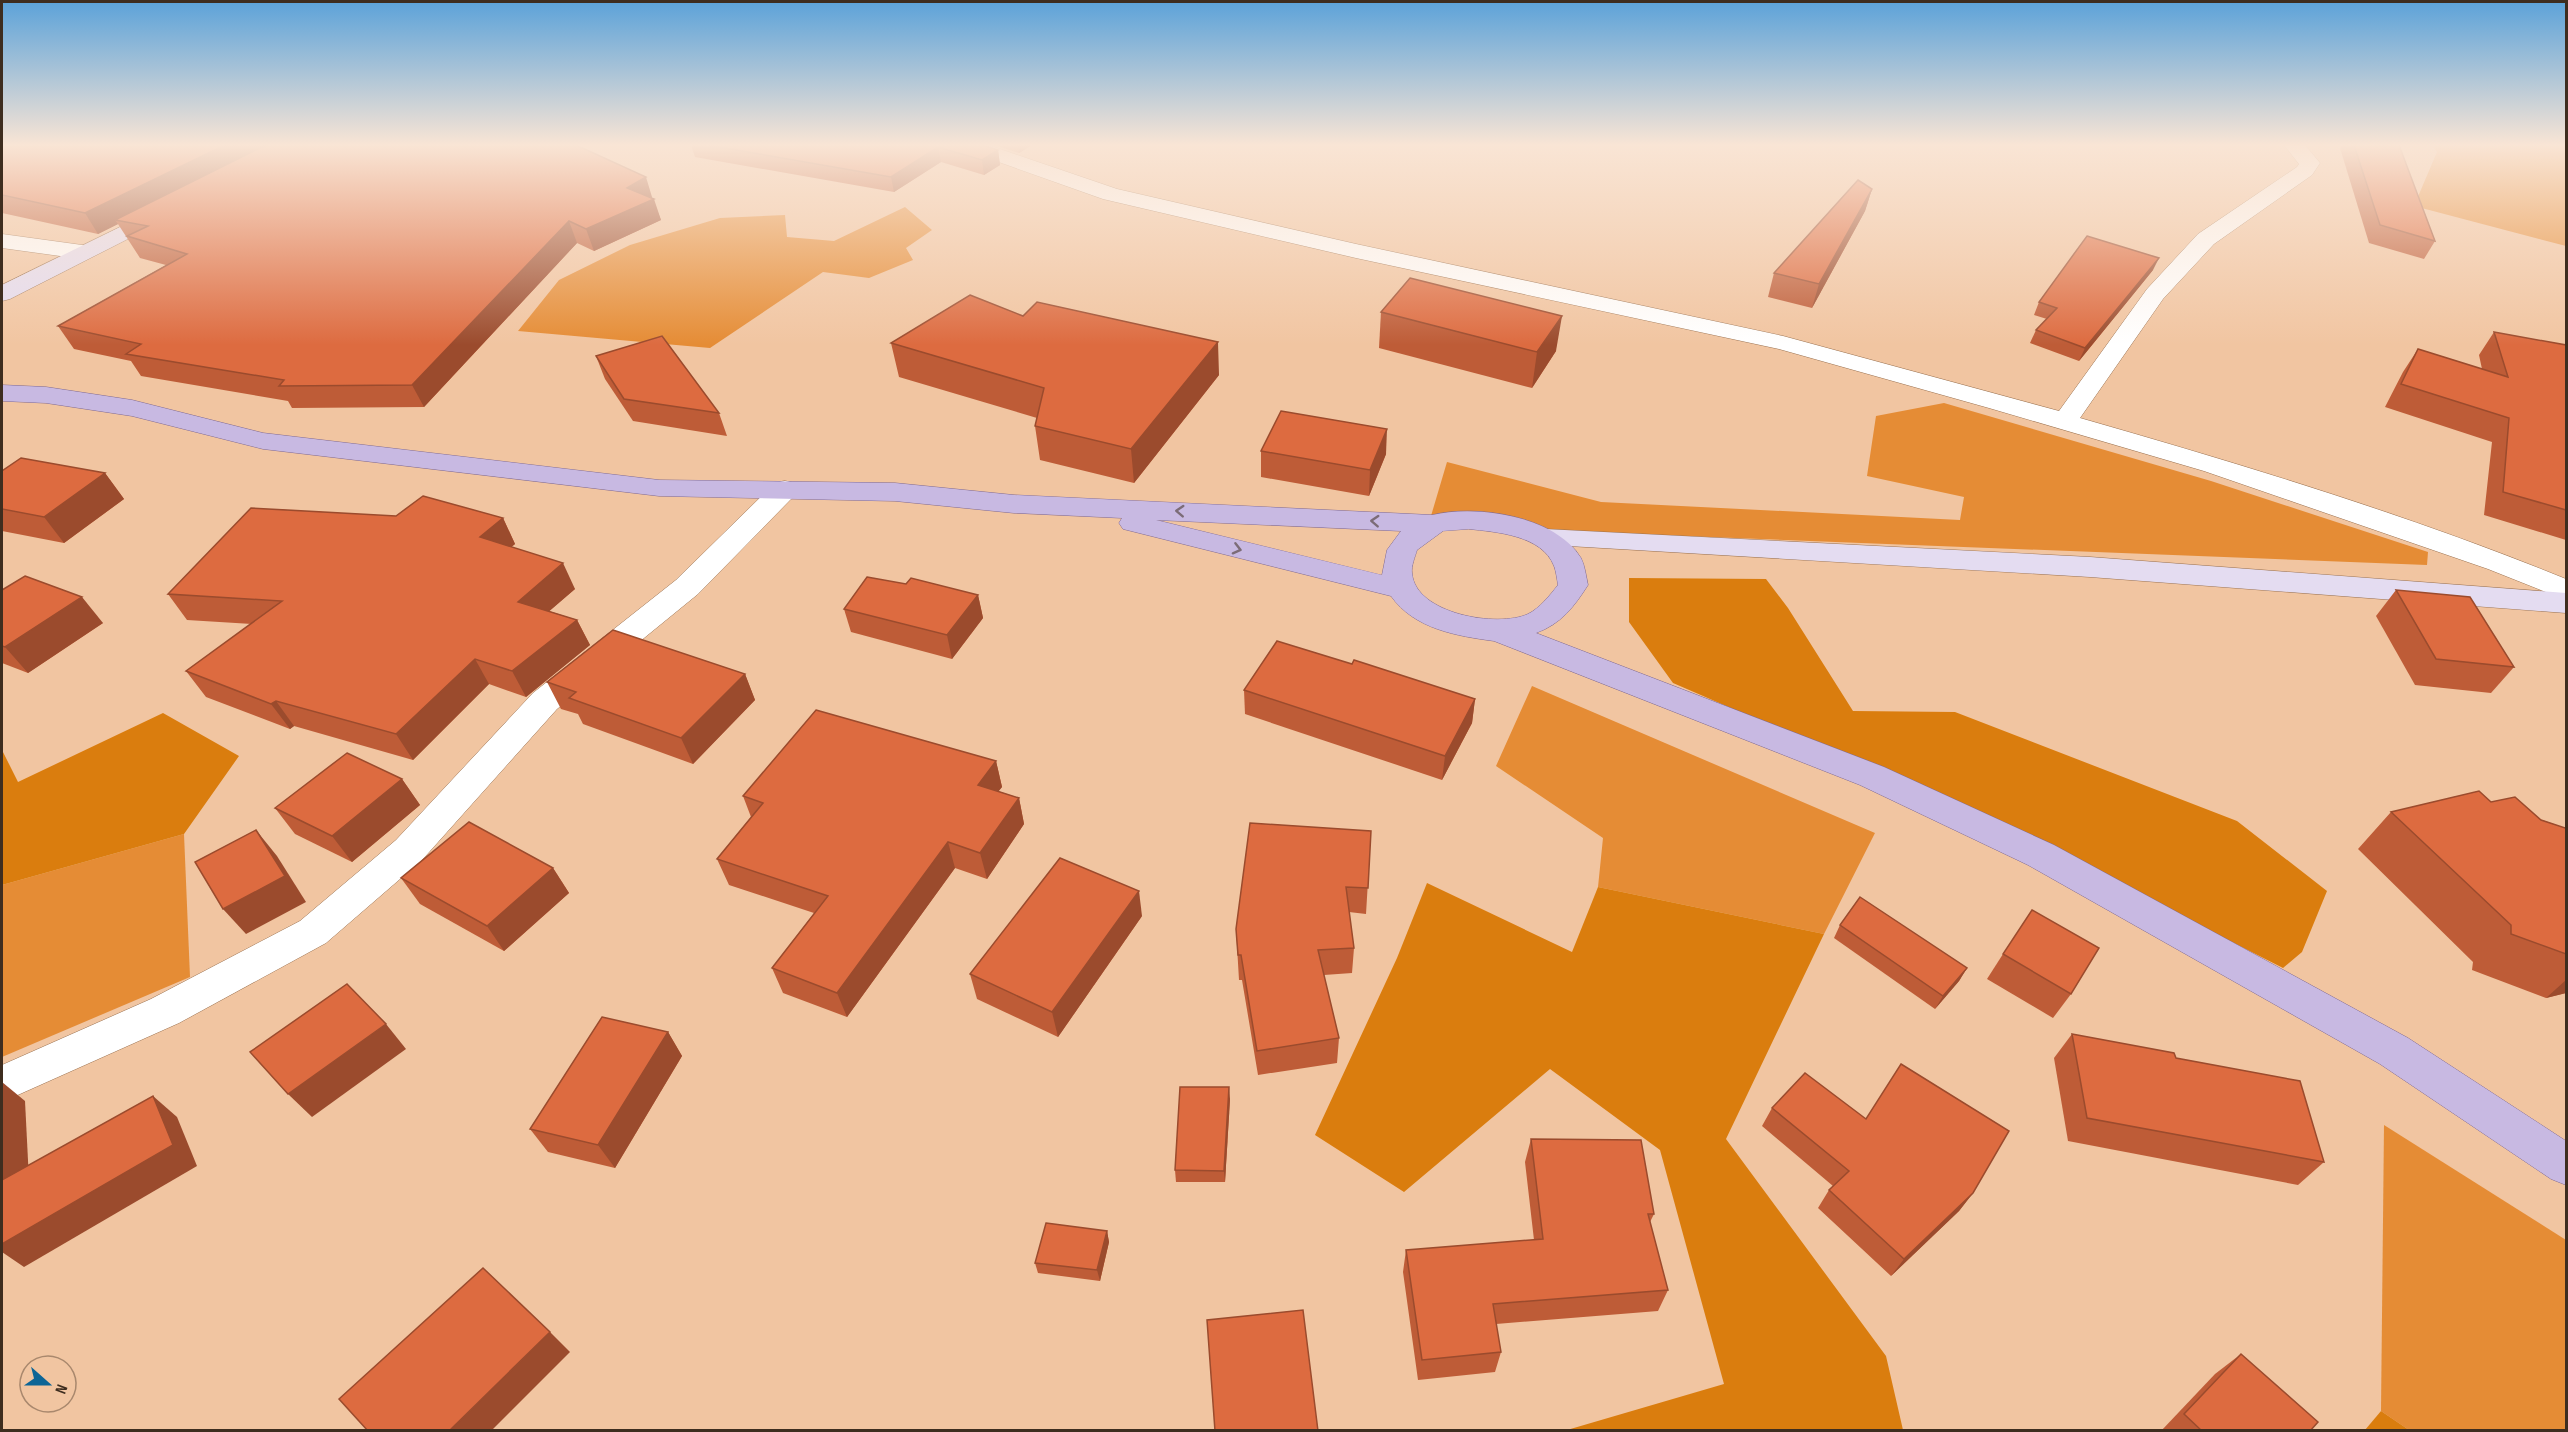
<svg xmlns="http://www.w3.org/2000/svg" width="2568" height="1432" font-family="'Sofia Sans Condensed',sans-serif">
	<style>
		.green { fill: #e58c35 }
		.forest { fill: #da7d0e }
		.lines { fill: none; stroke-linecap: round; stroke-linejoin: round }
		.street-casing { stroke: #9a7251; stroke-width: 1 }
		.secondary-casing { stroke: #9a7251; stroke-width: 1 }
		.primary-casing { stroke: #806a91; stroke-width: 1 }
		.street { fill: #fff; fill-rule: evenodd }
		.secondary { fill: #e4dcf1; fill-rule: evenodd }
		.primary { fill: #c8b9e2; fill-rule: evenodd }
		.wall { fill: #be5c37 }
		.shaded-wall { fill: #9b4b2d }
		.building { fill: #dd6b40; stroke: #9b4b2d; stroke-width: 1.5 }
		.oneway { stroke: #7c6c77 }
	</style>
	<rect width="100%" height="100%" fill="#f1c5a1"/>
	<g class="green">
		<path d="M2433,145h133v101l-152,-40 23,-54z"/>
		<path d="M905,207l27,23 -26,18 7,12 -44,18 -46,-6 -113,76 -192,-17 41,-51 71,-35 90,-27 65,-3 2,22 47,4z"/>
		<path d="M1944,403l267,78 217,71 -1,13 -999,-39 19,-64 154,40 359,18 4,-23 -97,-21 9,-60z"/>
		<path d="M1532,686l343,147 -51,101 -226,-47 5,-49 -107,-72z"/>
		<path d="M184,834l6,143 -188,80v-172z"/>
		<path d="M2384,1125l182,115v190h-157l-28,-19z"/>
	</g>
	<g class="forest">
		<path d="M1629,578l137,1 22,29 65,103 102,1 282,109 90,70 -25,61 -19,16 -283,-144 -327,-141 -44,-61z"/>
		<path d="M163,713l76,43 -55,78 -182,51v-135l16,32z"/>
		<path d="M1427,883l145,69 26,-65 226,47 -98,205 160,217 17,74h-336l157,-46 -64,-234 -110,-81 -146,123 -89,-57 82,-177z"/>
		<path d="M2381,1411l28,19h-44z"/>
	</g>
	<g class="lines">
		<g class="street-casing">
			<g id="street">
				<path d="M959,145h29l129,44 239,55 427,92 276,75 88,-122 51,-55 99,-67 2,-3 -15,-19h21l15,18 -8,12 -98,69 -51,55 -83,119c164,47 329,97 486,161v21l-78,-31 -284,-98 -215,-63 -210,-59 -423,-91 -253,-59 -141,-50z"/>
				<path d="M2,234l80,11 8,2 3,5 -3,5 -8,2 -80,-11z"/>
				<path d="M785,481l10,2 4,6 -4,6 -97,99 -141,115 -135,151 -96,83 -147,80 -177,79v-37l149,-66 149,-78 96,-81 137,-147 143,-113 99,-97z"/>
			</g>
		</g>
		<g class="secondary-casing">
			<g id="secondary">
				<path d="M163,206l8,1 3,5 -3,5 -161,82 -8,2v-16z"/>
				<path d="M1545,529l545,28 476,36v20l-476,-36 -555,-33 -4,-6 4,-6z"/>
			</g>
		</g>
		<g class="primary-casing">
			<path id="primary" d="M2,385l44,2 86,13 131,33 396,47 236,3 119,12 418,20c44,-11 124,1 149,43 4,8 5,18 7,27 -14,22 -27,39 -52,48l348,134 170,78 354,193 158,103v44l-15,-6 -171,-115 -352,-199 -168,-80 -366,-144c-37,-5 -80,-12 -103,-45l-268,-67 -4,-6 3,-5 -108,-5 -119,-12 -236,-5 -396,-47 -131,-33 -86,-13 -44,-2zM1156,520l245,11 -14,19 -5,25zM1469,529c27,3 73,6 85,37 2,5 3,13 4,19 -8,10 -18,23 -30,29 -30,14 -113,0 -116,-41 -1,-7 3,-16 5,-23l26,-19z"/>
		</g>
		<use href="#street" class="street"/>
		<use href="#secondary" class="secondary"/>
		<use href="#primary" class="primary"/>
	</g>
	<g class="wall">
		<path d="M2,145l650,52v1l9,22 -67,31 -17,-8 -153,164 -132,1 -4,-7 -147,-25 -10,-15 -57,-12 -16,-23 108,-61 -26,-7 -22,-34 -20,10 -96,-21z"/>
		<path d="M691,145h292l15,5 2,15 -16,10 -43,-13 -47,30 -199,-35z"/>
		<path d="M994,145h38l-13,8z"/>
		<path d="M2342,145h57l36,96 -11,18 -55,-16 -29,-95z"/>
		<path d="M1872,189l-7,22 -53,97 -44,-11 6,-24z"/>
		<path d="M2153,270l-74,91 -49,-18 6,-13 11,-11 -13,-4 5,-13z"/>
		<path d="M1381,312l175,39 -24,37 -153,-40z"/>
		<path d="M1023,316l196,59 -85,108 -94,-23 -5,-34 2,-8 -138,-41 -8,-34z"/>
		<path d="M2494,332l72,13v195l-82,-25 8,-73 -107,-35 18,-35 15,-23 64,20 -3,-14z"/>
		<path d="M596,356l123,57 8,23 -94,-15 -28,-42z"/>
		<path d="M1261,451l125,3 -17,42 -108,-19z"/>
		<path d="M2,471l103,2 19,26 -60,44 -62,-12z"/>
		<path d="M396,516l107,2 12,26 -4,3 64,42 -26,22 28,9 13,25 -64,52 -37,-13 -76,76 -119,-34 -4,3 -84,-32 -20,-26 66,-47 -65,-4 -19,-26z"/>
		<path d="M2,590l101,33 -75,50 -26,-10z"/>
		<path d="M2396,590l118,77 -23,26 -76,-8 -39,-69z"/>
		<path d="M978,595l5,23 -31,41 -101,-27 -7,-23z"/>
		<path d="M1352,664l123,35 -3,24 -30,57 -197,-66 -1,-24z"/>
		<path d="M745,674l10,26 -62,64 -110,-40 -5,-10 -17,-5 -14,-27z"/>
		<path d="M996,761l6,26 -4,4 21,7 5,26 -37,55 -32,-11 -108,149 -64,-24 -11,-25 42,-55 -85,-28 -12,-26 34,-42 -8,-21z"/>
		<path d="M402,779l18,26 -68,57 -57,-28 -20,-26z"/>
		<path d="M2491,802l74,26 1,-1v166l-20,5 -74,-28 1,-8 -115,-113 33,-37z"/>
		<path d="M1371,831l-5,83 -17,-2 5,36 -2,25 -28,2 15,63 -2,25 -79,12 -16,-95h-3l-3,-51z"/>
		<path d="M553,868l16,25 -65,58 -84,-47 -19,-26z"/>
		<path d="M1142,916l-84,121 -81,-38 -7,-25z"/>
		<path d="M1840,925l127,43 -8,13 -24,28 -101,-71z"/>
		<path d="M2003,954l68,40 -18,24 -66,-39z"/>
		<path d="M668,1032l14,24 -67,112 -67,-16 -18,-23z"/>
		<path d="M2072,1034l104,24 148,104 -26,23 -230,-44 -14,-83z"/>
		<path d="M1230,1099l-5,83h-49l-1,-12z"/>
		<path d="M1772,1108l94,11 107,74 -14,18 -68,65 -73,-68 11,-18 4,-4 -71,-60z"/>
		<path d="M1531,1139l123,75 -4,8 18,68 -10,21 -162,13 5,28 -6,20 -77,8 -15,-108 3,-22 128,-10 -9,-78z"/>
		<path d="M1107,1231l2,11 -9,39 -62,-8 -3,-10z"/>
		<path d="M2241,1354l69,77h-149l54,-57z"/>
	</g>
	<g class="shaded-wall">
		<path d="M225,145h52l-162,75 3,4 -20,10 -13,-21z"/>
		<path d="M1018,145h14l-13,8z"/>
		<path d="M938,147l3,15 -47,30 -3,-15z"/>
		<path d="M998,150l2,15 -16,10 -2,-15z"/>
		<path d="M646,177l6,20 -10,7 12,-5 7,21 -67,31 -8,-22 41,-41z"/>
		<path d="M1872,189l-7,22 -53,97 7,-24z"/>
		<path d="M569,221l8,22 -153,164 -12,-22z"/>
		<path d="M2159,258l-6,12 -74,91 6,-13z"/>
		<path d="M1562,316l-6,35 -24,37 5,-36z"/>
		<path d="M1218,342l1,33 -85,108 -3,-34z"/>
		<path d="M1387,429l-1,25 -17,42 1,-26z"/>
		<path d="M105,473l19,26 -60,44 -20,-26z"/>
		<path d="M503,518l12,26 -22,18 -13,-25z"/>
		<path d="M563,563l12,26 -44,38 -13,-25z"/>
		<path d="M978,595l5,23 -31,41 -5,-24z"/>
		<path d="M82,597l21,26 -75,50 -23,-26z"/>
		<path d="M577,620l13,25 -64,52 -14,-26z"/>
		<path d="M475,659l14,25 -76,76 -17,-26z"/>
		<path d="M745,674l10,26 -62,64 -12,-26z"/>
		<path d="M1475,699l-3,24 -30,57 3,-24z"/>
		<path d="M276,701l18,25 -4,3 -19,-25z"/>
		<path d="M996,761l6,26 -18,23 -6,-25z"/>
		<path d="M402,779l18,26 -68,57 -20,-26z"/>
		<path d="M1019,798l5,26 -37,55 -7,-26z"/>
		<path d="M256,830l21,26 29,46 -60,32 -23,-25z"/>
		<path d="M948,842l7,26 -108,149 -10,-24z"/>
		<path d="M553,868l16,25 -65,58 -17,-25z"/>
		<path d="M1139,891l3,25 -84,121 -6,-25z"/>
		<path d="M1967,968l-8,13 -24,28 8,-13z"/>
		<path d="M2566,980v13l-20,5z"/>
		<path d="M386,1024l20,25 -94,68 -24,-23z"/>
		<path d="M668,1032l14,24 -67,112 -17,-23z"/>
		<path d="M2,1082l23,19 5,99 -28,-20z"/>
		<path d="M1229,1087l1,12 -5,83 -1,-11z"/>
		<path d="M153,1096l24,21 20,49 -173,101 -22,-15v-8z"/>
		<path d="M1973,1193l-14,18 -68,65 13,-17z"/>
		<path d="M1107,1231l2,11 -9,39 -3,-11z"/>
		<path d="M550,1332l20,20 -79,79h-42z"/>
	</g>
	<g class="building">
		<path d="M2,145h223l-140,68 -83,-18z"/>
		<path d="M266,145h310l70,32 -19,11 27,11 -68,30 -17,-8 -157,164 -133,1 5,-6 -158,-26 15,-10 -83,-18 129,-72 -60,-18 21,-10 -33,-6z"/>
		<path d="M708,145h275l15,5 -16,10 -44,-13 -47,30z"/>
		<path d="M2354,145h45l36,96 -55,-16z"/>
		<path d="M1858,180l14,9 -53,95 -45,-11z"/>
		<path d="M2087,236l72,22 -74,90 -49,-18 21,-22 -18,-6z"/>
		<path d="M1410,278l152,38 -25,36 -156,-40z"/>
		<path d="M970,295l53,21 14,-14 181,40 -87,107 -96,-23 9,-38 -153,-45z"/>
		<path d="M2494,332l72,13v165l-63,-18 6,-74 -108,-34 17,-35 90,28z"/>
		<path d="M662,336l57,77 -95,-14 -28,-43z"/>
		<path d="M1281,411l106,18 -17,41 -109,-19z"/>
		<path d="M21,458l84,15 -61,44 -42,-8v-38z"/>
		<path d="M423,496l80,22 -23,19 83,26 -45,39 59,18 -65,51 -37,-12 -79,75 -120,-33 -5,3 -85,-33 96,-70 -114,-7 83,-86 145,8z"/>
		<path d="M25,576l57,21 -77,50 -3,-1v-56z"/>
		<path d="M867,577l39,7 5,-6 67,17 -31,40 -103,-26z"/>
		<path d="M2396,590l74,7 44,70 -78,-8z"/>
		<path d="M613,630l132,44 -64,64 -112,-40 7,-6 -29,-10z"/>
		<path d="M1277,641l75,23 2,-4 121,39 -30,57 -201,-66z"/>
		<path d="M816,710l180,51 -18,24 41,13 -39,55 -32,-11 -111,151 -65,-25 56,-72 -111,-37 46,-56 -20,-7z"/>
		<path d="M347,753l55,26 -70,57 -57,-28z"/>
		<path d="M2479,791l12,11 24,-5 26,23 24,8 1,-1v127l-55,-20v-9l-120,-113z"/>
		<path d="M469,822l84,46 -66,58 -86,-48z"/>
		<path d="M1250,823l121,8 -3,57 -22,-1 8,61 -36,2 21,88 -82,13 -16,-96h-3l-2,-26z"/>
		<path d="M256,830l29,46 -62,33 -28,-47z"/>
		<path d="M1060,858l79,33 -87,121 -82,-38z"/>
		<path d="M1860,897l107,71 -24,28 -103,-71z"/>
		<path d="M2032,910l67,38 -28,46 -68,-40z"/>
		<path d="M347,984l39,40 -98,70 -38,-42z"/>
		<path d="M602,1017l66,15 -70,113 -68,-16z"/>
		<path d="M2072,1034l102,19 2,5 124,23 24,81 -237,-44z"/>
		<path d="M1901,1064l108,67 -36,62 -69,66 -75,-69 20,-19 -77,-63 33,-35 61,46z"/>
		<path d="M1180,1087h49l-5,84 -49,-1z"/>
		<path d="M153,1096l20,49 -171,99v-73v9z"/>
		<path d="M1531,1139l110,1 13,74h-6l20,76 -175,14 8,48 -79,8 -16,-110 137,-11z"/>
		<path d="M1046,1223l61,8 -10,39 -62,-7z"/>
		<path d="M483,1268l67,64 -101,99h-81l-29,-32z"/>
		<path d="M1303,1310l15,121h-103l-8,-111z"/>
		<path d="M2241,1354l77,68 -8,9h-108l-18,-17z"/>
	</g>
	<defs><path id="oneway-chevron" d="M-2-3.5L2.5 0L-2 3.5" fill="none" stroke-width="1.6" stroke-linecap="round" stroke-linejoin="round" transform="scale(1.5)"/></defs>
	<g class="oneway">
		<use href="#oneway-chevron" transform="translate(1180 511) rotate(-177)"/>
		<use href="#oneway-chevron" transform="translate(1375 521) rotate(-177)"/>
		<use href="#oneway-chevron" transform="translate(1237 549) rotate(14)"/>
	</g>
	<linearGradient id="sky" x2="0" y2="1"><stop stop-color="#5ba2d9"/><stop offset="0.42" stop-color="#f9e5d5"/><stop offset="1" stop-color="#f9e5d5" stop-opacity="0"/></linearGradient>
	<rect width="2568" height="345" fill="url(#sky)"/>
	<rect width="2568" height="1432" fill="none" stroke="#3e2d1f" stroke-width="6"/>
	<g transform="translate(48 1384) rotate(111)"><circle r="28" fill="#f1c5a1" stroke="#a9886d" stroke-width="1.5"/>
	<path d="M0-4.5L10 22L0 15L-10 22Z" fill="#0d6596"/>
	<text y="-9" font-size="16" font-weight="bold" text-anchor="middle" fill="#3e2d1f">N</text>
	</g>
</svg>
